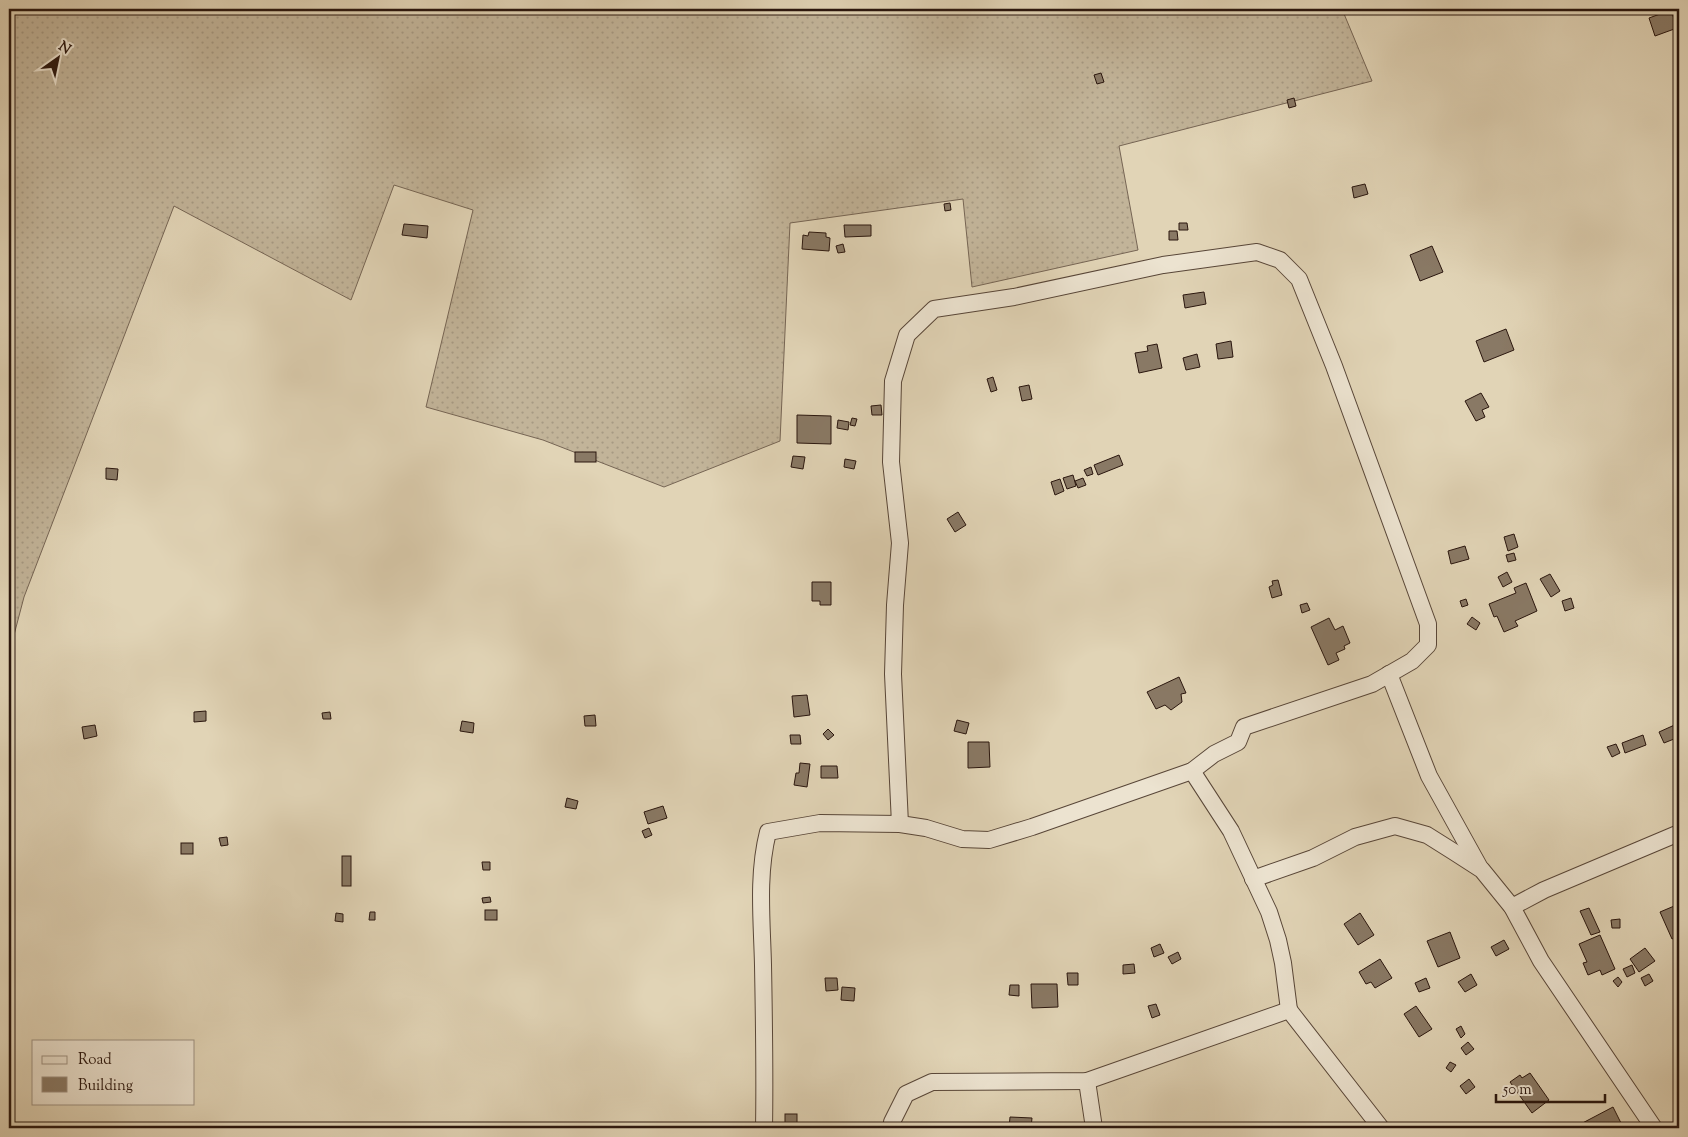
<svg xmlns="http://www.w3.org/2000/svg" width="1688" height="1137" font-family="'Sorts Mill Goudy',serif">
	<style>
		.grass { fill: url(#grass-dots); stroke: #766554 }
		.building { fill: #897965; stroke: #2a160e }
		.lines { fill: none; stroke-linecap: round; stroke-linejoin: round }
		.street-casing { stroke: #584638; stroke-width: 18 }
		.street { stroke: #ece3d0; stroke-width: 16 }
	</style>
	<defs>
		<pattern id="grass-dots" width="8" height="8" patternUnits="userSpaceOnUse" patternTransform="scale(1.25)"><rect width="8" height="8" fill="#c2b499"/><path d="M2 2h.1M6 6h.1" fill="none" stroke="#a79a83" stroke-width="1.8" stroke-linecap="round"/></pattern>
	</defs>
	<rect width="100%" height="100%" fill="#e1d4b6"/>
	<filter id="stains"><feTurbulence type="fractalNoise" baseFrequency=".004" numOctaves="4"/><feColorMatrix values="0 0 0 0 .2 0 0 0 0 .09 0 0 0 0 .02 0 0 0 .5 -.17"/></filter>
	<radialGradient id="worn" r=".72"><stop offset=".6" stop-color="#630" stop-opacity="0"/><stop offset="1" stop-color="#630" stop-opacity=".3"/></radialGradient>
	<path class="grass" d="M9,9h1333l30,72 -253,65 19,104 -166,37 -9,-88 -173,24 -10,218 -116,46 -121,-47 -117,-33 47,-197 -79,-25 -43,115 -177,-94 -150,391 -15,57z"/>
	<g class="building">
		<path d="M1671,10l6,18 -22,8 -6,-18z"/>
		<path d="M1101,73l3,9 -7,2 -3,-9z"/>
		<path d="M1294,98l2,8 -7,2 -2,-8z"/>
		<path d="M1365,184l3,10 -14,4 -2,-11z"/>
		<path d="M950,203l1,7 -6,1 -1,-7z"/>
		<path d="M1179,223h8l1,7h-9z"/>
		<path d="M404,224l24,2 -1,12 -25,-3z"/>
		<path d="M844,225h27v11l-26,1z"/>
		<path d="M1169,231h8l1,9h-9z"/>
		<path d="M809,232l17,1v4l4,1 -1,13 -27,-2 1,-14 5,1z"/>
		<path d="M843,244l2,8 -7,1 -2,-7z"/>
		<path d="M1432,246l11,26 -23,9 -10,-26z"/>
		<path d="M1204,292l2,12 -21,4 -2,-13z"/>
		<path d="M1506,329l8,21 -30,12 -8,-21z"/>
		<path d="M1231,341l2,16 -15,2 -2,-15z"/>
		<path d="M1157,344l5,24 -23,5 -4,-20 13,-2 -1,-5z"/>
		<path d="M1197,354l3,13 -14,3 -3,-12z"/>
		<path d="M993,377l4,13 -6,2 -4,-13z"/>
		<path d="M1029,385l3,14 -10,2 -3,-14z"/>
		<path d="M1481,393l8,14 -7,3 3,7 -9,4 -11,-20z"/>
		<path d="M881,405l1,10h-10l-1,-9z"/>
		<path d="M797,415l34,1v28l-34,-1z"/>
		<path d="M852,418l5,1 -2,7 -5,-1z"/>
		<path d="M838,420l11,2 -1,8 -11,-2z"/>
		<rect x="575" y="452" width="21" height="10"/>
		<path d="M1119,455l4,10 -25,10 -4,-10z"/>
		<path d="M793,456l12,1 -2,12 -12,-2z"/>
		<path d="M845,459l11,2 -2,8 -10,-2z"/>
		<path d="M1091,467l2,7 -6,2 -3,-6z"/>
		<path d="M106,468l12,1 -1,11 -11,-1z"/>
		<path d="M1073,475l3,11 -9,3 -4,-11z"/>
		<path d="M1083,478l3,7 -8,3 -3,-7z"/>
		<path d="M1060,479l4,12 -9,4 -4,-13z"/>
		<path d="M958,512l8,13 -11,7 -8,-13z"/>
		<path d="M1514,534l4,13 -10,4 -4,-14z"/>
		<path d="M1465,546l4,13 -18,5 -3,-13z"/>
		<path d="M1514,553l2,7 -8,2 -2,-7z"/>
		<path d="M1507,572l5,10 -9,5 -5,-10z"/>
		<path d="M1550,574l10,17 -9,6 -11,-18z"/>
		<path d="M1278,580l4,15 -10,3 -3,-11 4,-2 -1,-4z"/>
		<path d="M812,582h19v23h-11v-4h-8z"/>
		<path d="M1526,583l11,28 -22,10 3,5 -14,6 -7,-16 -3,1 -5,-13 27,-11 -2,-5z"/>
		<path d="M1571,598l3,10 -9,3 -3,-10z"/>
		<path d="M1466,599l2,6 -6,2 -2,-6z"/>
		<path d="M1307,603l3,7 -8,3 -2,-8z"/>
		<path d="M1472,617l8,6 -4,7 -9,-6z"/>
		<path d="M1329,618l6,12 8,-4 7,17 -6,3 1,3 -9,4 3,7 -11,5 -17,-38z"/>
		<path d="M1179,677l7,16 -5,1 1,8 -11,8 -6,-5 -9,4 -9,-17z"/>
		<path d="M807,695l3,20 -16,2 -2,-21z"/>
		<path d="M206,711v10l-12,1v-10z"/>
		<path d="M330,712l1,7h-8l-1,-6z"/>
		<path d="M595,715l1,11h-11l-1,-10z"/>
		<path d="M957,720l12,3 -3,11 -12,-3z"/>
		<path d="M462,721l12,2 -1,10 -13,-2z"/>
		<path d="M1679,723v14l-15,6 -5,-11z"/>
		<path d="M95,725l2,11 -13,3 -2,-12z"/>
		<path d="M828,729l6,6 -6,5 -5,-6z"/>
		<path d="M790,735h10l1,9h-10z"/>
		<path d="M1643,735l3,10 -21,8 -3,-10z"/>
		<path d="M968,742h21l1,25 -22,1z"/>
		<path d="M1616,744l4,9 -8,4 -5,-10z"/>
		<path d="M800,763l10,1 -3,23 -13,-2 2,-12h3z"/>
		<path d="M821,766h16l1,12h-17z"/>
		<path d="M567,798l11,3 -2,8 -11,-2z"/>
		<path d="M663,806l4,12 -19,6 -4,-12z"/>
		<path d="M649,828l3,7 -7,3 -3,-7z"/>
		<path d="M227,837l1,8 -7,1 -2,-8z"/>
		<rect x="181" y="843" width="12" height="11"/>
		<rect x="342" y="856" width="9" height="30"/>
		<path d="M482,862h8v8h-7z"/>
		<path d="M490,897l1,5 -8,1 -1,-5z"/>
		<path d="M1679,904v32l-7,3 -12,-27z"/>
		<path d="M1589,908l11,24 -9,3 -11,-24z"/>
		<rect x="485" y="910" width="12" height="10"/>
		<path d="M370,912h5v8h-6z"/>
		<path d="M336,913l7,1v8l-8,-1z"/>
		<path d="M1360,913l14,22 -16,10 -14,-21z"/>
		<path d="M1620,919v9h-8l-1,-8z"/>
		<path d="M1450,932l10,26 -22,9 -11,-26z"/>
		<path d="M1600,935l15,34 -13,6 -2,-5 -12,5 -5,-12 4,-1 -8,-18z"/>
		<path d="M1504,940l5,9 -13,7 -5,-9z"/>
		<path d="M1160,944l4,9 -10,4 -3,-9z"/>
		<path d="M1645,948l10,13 -16,11 -9,-13z"/>
		<path d="M1178,952l3,7 -9,5 -4,-7z"/>
		<path d="M1380,959l12,19 -17,10 -4,-6 -5,2 -7,-12z"/>
		<path d="M1134,964l1,9 -12,1v-9z"/>
		<path d="M1632,965l3,8 -8,4 -4,-8z"/>
		<path d="M1067,973h11v12h-10z"/>
		<path d="M1471,974l6,11 -12,7 -7,-10z"/>
		<path d="M1649,974l4,7 -8,5 -4,-8z"/>
		<path d="M1618,977l4,5 -4,5 -5,-6z"/>
		<path d="M825,978h12l1,12 -12,1z"/>
		<path d="M1426,978l4,10 -11,4 -4,-9z"/>
		<path d="M1031,984h26l1,23 -26,1z"/>
		<path d="M1010,985h9v11l-10,-1z"/>
		<path d="M842,987l13,1 -1,13 -13,-1z"/>
		<path d="M1156,1004l4,11 -8,3 -4,-12z"/>
		<path d="M1416,1006l16,23 -13,8 -15,-23z"/>
		<path d="M1461,1026l4,8 -4,4 -5,-9z"/>
		<path d="M1468,1042l6,7 -8,6 -5,-7z"/>
		<path d="M1450,1062l6,3 -5,7 -5,-4z"/>
		<path d="M1530,1073l19,27 -17,13 -22,-31 10,-7 2,3z"/>
		<path d="M1469,1079l6,8 -9,7 -6,-8z"/>
		<path d="M1613,1107l8,16 -10,5h-38z"/>
		<rect x="785" y="1114" width="12" height="14"/>
		<path d="M1010,1117l22,1 -1,10h-22z"/>
	</g>
	<g class="lines">
		<g class="street-casing">
			<g id="street">
				<path d="M1389,674l40,102 51,92"/>
				<path d="M1192,771l39,60 38,81 9,28 5,23 6,47"/>
				<path d="M1253,879l60,-21 42,-21 40,-11 32,9 27,17 28,18 30,37 29,54 113,167"/>
				<path d="M1512,907l32,-17 135,-57"/>
				<path d="M1087,1081l7,47"/>
				<path d="M764,1128c1,-54 0,-109 -1,-163 -1,-44 -6,-90 5,-133l52,-9 80,1 26,4 36,11 27,1 43,-13 160,-56 22,-17 24,-12 6,-15 128,-43 40,-23 16,-16v-21l-94,-258 -35,-87 -19,-19 -23,-8 -94,13 -149,32 -80,12 -27,26 -14,46 -2,81 9,81 -5,62 -2,69 7,150"/>
				<path d="M892,1128v-6l14,-28 26,-12 155,-1 202,-71 92,118"/>
			</g>
		</g>
		<use href="#street" class="street"/>
	</g>
	<rect width="1688" height="1137" fill="none" stroke="#e1d4b6" stroke-width="30"/>
	<rect x="10" y="10" width="1668" height="1117" fill="none" stroke="#2a160e" stroke-width="2.5"/>
	<rect x="15" y="15" width="1658" height="1107" fill="none" stroke="#2a160e"/>
	<rect x="32" y="1040" width="162" height="65" fill="#ece3d0" stroke="#9e9182"/>
	<rect x="42" y="1056" width="25" height="8" fill="#ece3d0" stroke="#9e9182"/>
	<text x="78" y="1064" font-size="15" fill="#2a160e">Road</text>
	<rect x="42" y="1077" width="25" height="15" fill="#897965" stroke="#9e9182"/>
	<text x="78" y="1090" font-size="15" fill="#2a160e">Building</text>
	<g transform="translate(58 58) rotate(33)" stroke="#ece3d0" stroke-width="4" paint-order="stroke">
	<path d="M0-4L9 19L0 12L-9 19Z" fill="#2a160e"/>
	<text y="-8" font-size="14" font-weight="bold" text-anchor="middle" fill="#2a160e">N</text>
	</g>
	<path d="M1496 1094v8h109v-8" fill="none" stroke="#2a160e" stroke-width="2.5"/>
	<text x="1503" y="1094" font-size="15" fill="#2a160e" stroke="#ece3d0" stroke-width="4" paint-order="stroke">50 m</text>
	<rect width="100%" height="100%" filter="url(#stains)"/>
	<rect width="100%" height="100%" fill="url(#worn)"/>
</svg>
